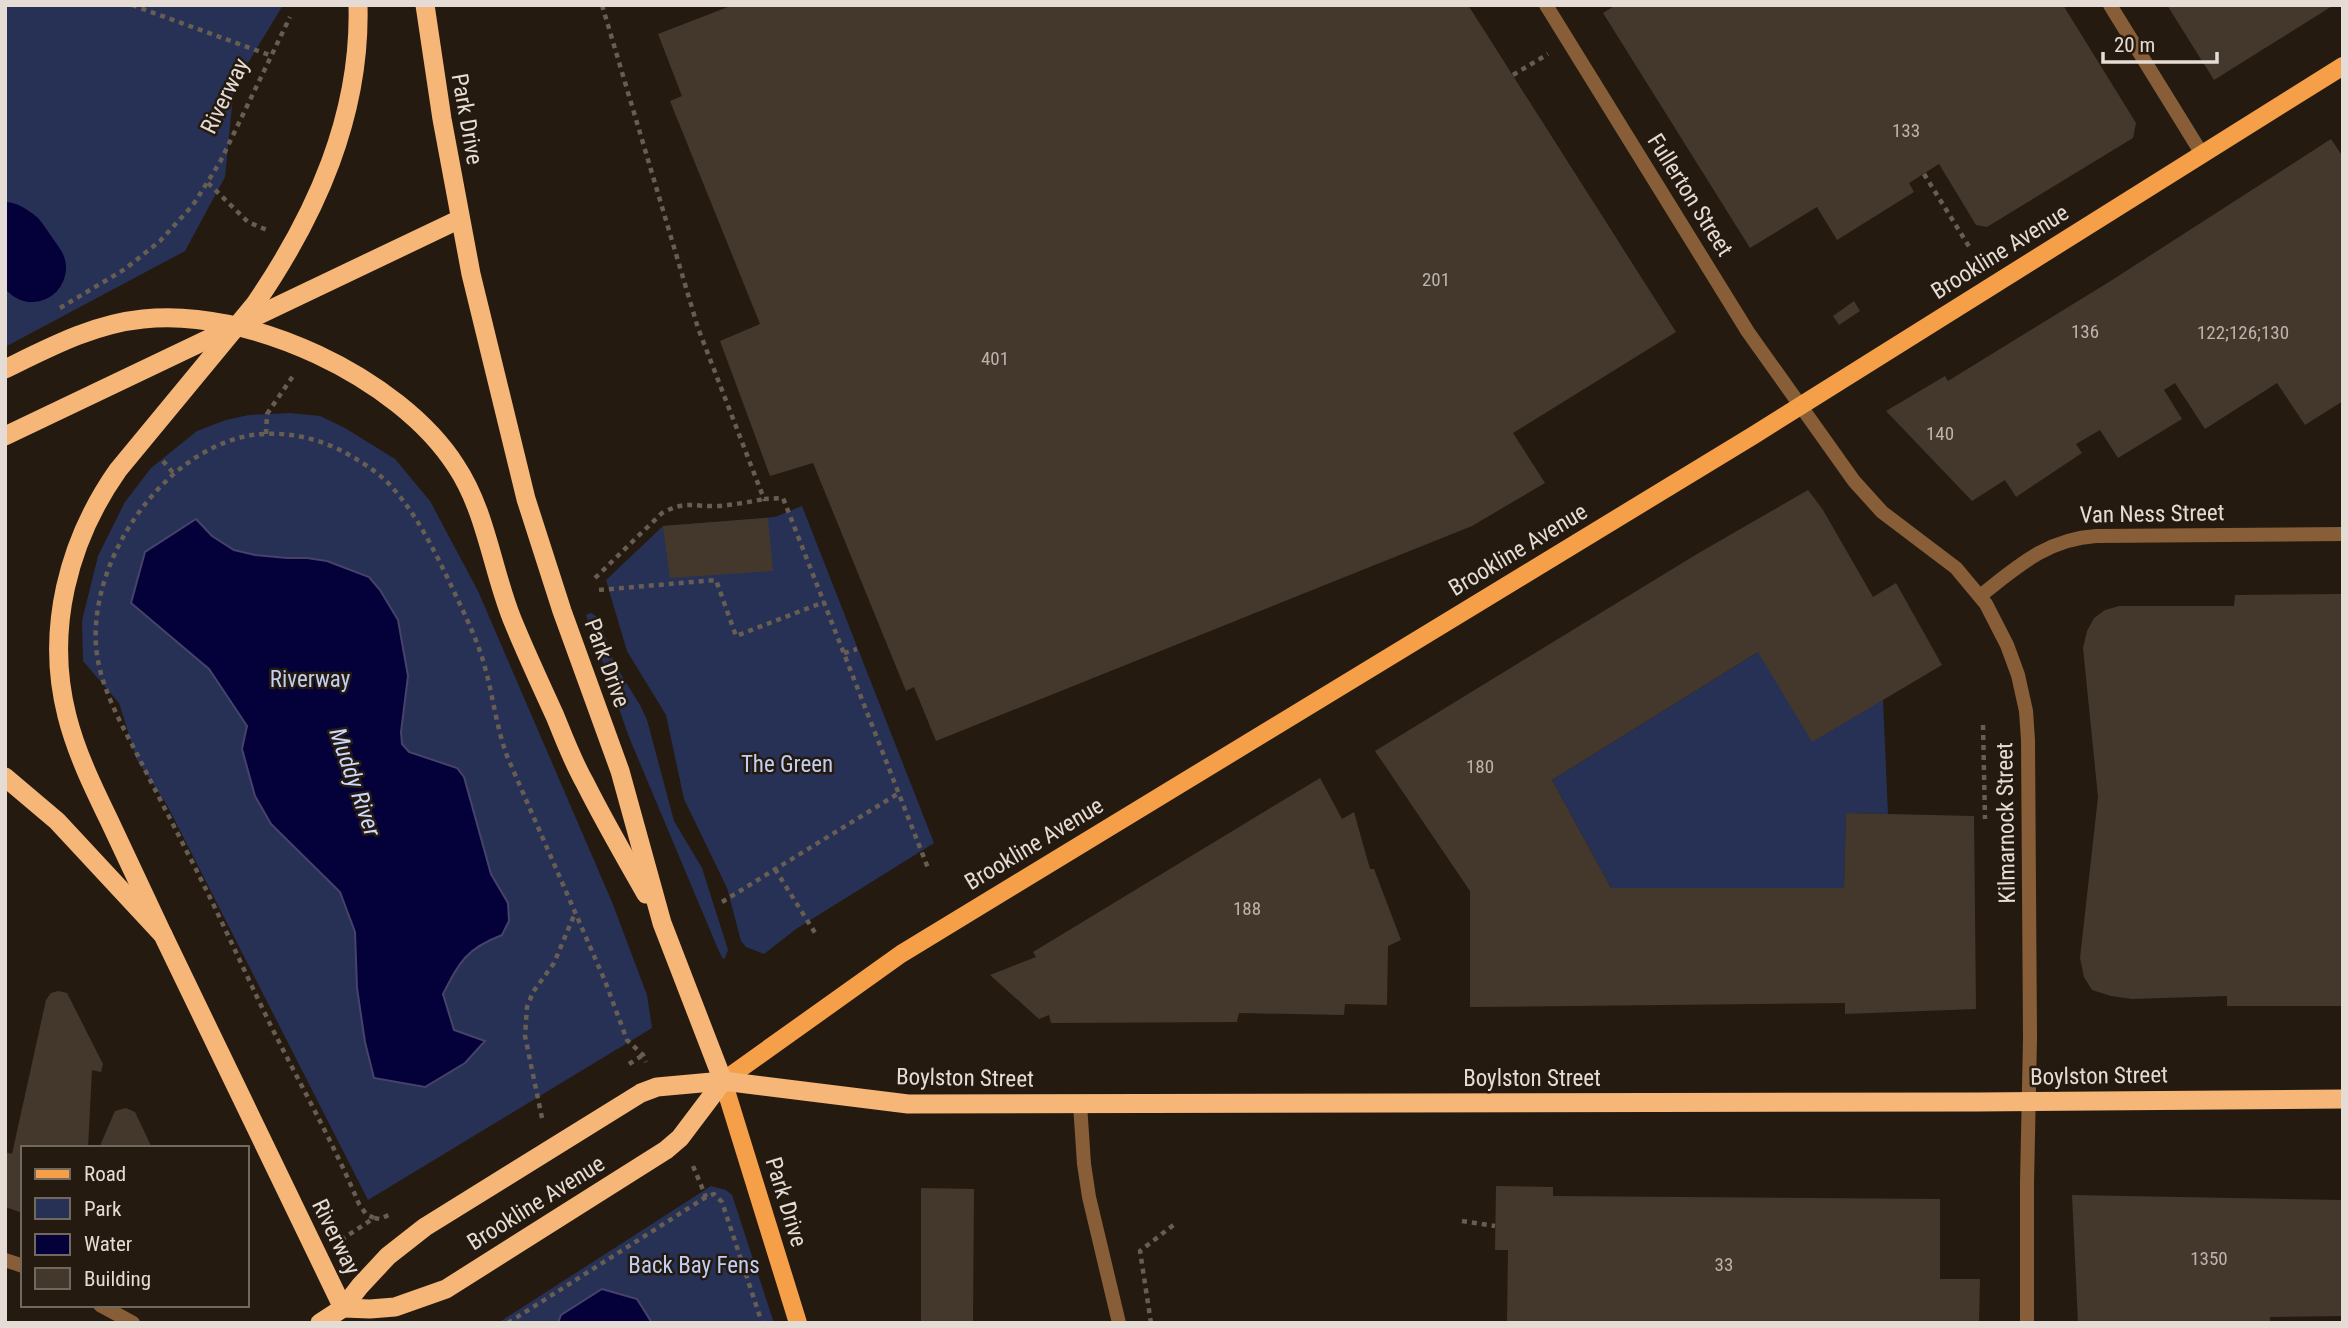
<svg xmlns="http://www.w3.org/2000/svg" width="2348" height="1328" font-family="'Roboto Condensed',sans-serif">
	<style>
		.green { fill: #273156 }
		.water { fill: #04003a; stroke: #474268; stroke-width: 2 }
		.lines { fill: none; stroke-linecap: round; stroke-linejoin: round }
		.river { stroke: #04003a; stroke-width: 68 }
		.building { fill: #44382c }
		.path { stroke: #675d53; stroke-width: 4.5; stroke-dasharray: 5 5; stroke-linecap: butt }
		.service { stroke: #875e37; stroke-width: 14 }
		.minor { stroke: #875e37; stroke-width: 14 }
		.primary { stroke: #f5a048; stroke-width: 18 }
		.trunk { stroke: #f5b678; stroke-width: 19 }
		.labels { text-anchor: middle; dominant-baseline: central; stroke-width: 5; stroke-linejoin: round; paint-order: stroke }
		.number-label { font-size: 19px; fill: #bcb3ab }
		.street-label { font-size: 23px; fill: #e4dcd5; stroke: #251a0f }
		.park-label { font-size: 23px; fill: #c1cef4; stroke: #251a0f }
		.water-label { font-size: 24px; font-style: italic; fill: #cbd8ff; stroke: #251a0f }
	</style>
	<rect width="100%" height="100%" fill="#251a0f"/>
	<g class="green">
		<path d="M5,5h278l-49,81 -9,91 -40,74 -180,96z"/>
		<path d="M290,413l30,3 25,12 50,31 35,42 48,90 134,311 35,93 5,33 -284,172 -201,-395 -30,-45 -18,-57 -36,-42 -1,-40 16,-65 27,-54 26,-34 46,-37 29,-11 23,-5z"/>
		<path d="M802,506l132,337 -138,86 -32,25 -18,-7 -5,-6 -14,-53 -43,-89 -18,-84 -39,-64 -21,-71 57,-54 112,-9z"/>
		<path d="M591,613l8,5 15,45 26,42 7,15 27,101 28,47 26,82 -3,8 -2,1 -5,-10 -89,-212 -43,-122z"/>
		<path d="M1758,652l125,48 5,114 -42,-1 -2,75h-233l-59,-108z"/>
		<path d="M711,1186l15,4 6,5 42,128h-276z"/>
	</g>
	<g class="water">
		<path d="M5,212l20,29 -7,36 -13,8z"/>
		<path d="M196,519l16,17 22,14 21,5 32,3h20l20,3 42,16 11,13 18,30 10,56 -7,56 1,12 7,8 48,16 7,9 27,97 17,29 1,18 -7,14c-36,14 -42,26 -59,59l11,36 31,11 -20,22 -40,24 -51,-9 -9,-36 -8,-54 -2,-56 -15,-40 -69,-68 -16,-28 -13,-47 5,-23 -38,-57 -78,-66 14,-51z"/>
		<path d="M602,1289l35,10 15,24h-94l3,-8z"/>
	</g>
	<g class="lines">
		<path class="river" d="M5,236l9,6 18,26"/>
	</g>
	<g class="building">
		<path d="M733,5h735l208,327 -163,101 32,50 -73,43 -536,215 -22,-54 -8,4 -93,-228 -43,13 -50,-135 40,-17 -90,-223 12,-5 -24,-62z"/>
		<path d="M1616,5h447l73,118 -3,15 -146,89 -11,-2 -37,-61 -30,19 5,9 -77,48 -20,-33 -67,41 -147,-235z"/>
		<path d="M2167,5h167l-120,75z"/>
		<path d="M2331,139l12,18v244l-38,24 -28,-42 -72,46 -30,-46 -11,7 18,29 -64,39 -18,-28 -24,14 6,9 -66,44 -11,-17 -33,21 -86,-90 59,-35 3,5 161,-99z"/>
		<path d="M1854,301l6,10 -21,14 -6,-9z"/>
		<path d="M1808,490l15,20 50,87 23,-14 46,82 -130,77 -54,-90 -206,128 59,108h233l2,-75 128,3 2,193 -131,5v-11l-375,4v-116l-95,-140 322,-197z"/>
		<path d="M768,518l5,53 -103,7 -7,-52z"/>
		<path d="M2343,594v412h-116v-10l-95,3 -21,-3 -19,-6 -8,-13 -4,-19 18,-161 -15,-149 4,-17 7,-13 11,-8 14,-4h115l1,-11z"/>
		<path d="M1320,778l22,41 12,-7 16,57h4l27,71 -13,6 -1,59 -42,-1 -1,11 -105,-2 -2,9 -186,1 -2,-8 -10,4 -49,-44 46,-18 -3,-5z"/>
		<path d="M58,991l9,2 36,71 -2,8 -9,-2 -4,78h-65v65l-18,-6v-55l7,2 34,-154 5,-7z"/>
		<path d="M126,1108l9,4 17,36h-53l16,-37z"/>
		<path d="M1496,1186l57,1v9l387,3v80h40l-1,44h-472l1,-73h-13z"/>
		<path d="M921,1188l53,1 -1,132 -52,1z"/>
		<path d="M2072,1195l271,5v116l-73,1v6h-192z"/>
	</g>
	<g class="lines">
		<g class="path">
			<path d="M132,5l140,51"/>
			<path d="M602,5l96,323 66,171 19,-1 145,370"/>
			<path d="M1513,75l35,-21"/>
			<path d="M1924,174l46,74"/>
			<path d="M208,183l40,39 19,8"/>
			<path d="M60,308l65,-39 35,-28 33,-36 27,-43 70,-145"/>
			<path d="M266,434l1,-20 26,-38"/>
			<path d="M163,461l12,14"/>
			<path d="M595,578l67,-65c24,-13 32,-6 56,-7 15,-1 31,-4 46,-7"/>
			<path d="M599,590l117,-10 20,56 88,-34"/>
			<path d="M844,653l13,-4"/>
			<path d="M1983,725l2,94"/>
			<path d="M775,869l42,67"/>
			<path d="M722,902l177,-109"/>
			<path d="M629,1064l14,-9"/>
			<path d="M542,1118l-17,-82 2,-29 6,-15 21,-29 21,-50"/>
			<path d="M693,1166l13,31"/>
			<path d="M374,1218l-8,-4 -7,-10c-25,-60 -58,-118 -87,-176 -29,-59 -55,-119 -86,-178 -15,-30 -31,-60 -46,-90 -18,-35 -41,-74 -44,-114 -6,-86 64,-192 151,-210 31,-6 65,0 93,14 17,9 36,20 50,35 26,28 43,63 60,98 12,26 26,53 34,81 9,31 12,62 23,92l98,225 22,59 16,15 3,7"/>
			<path d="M1462,1221l33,5"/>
			<path d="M341,1240l33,-22 6,1 11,-5"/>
			<path d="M508,1323l198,-126 8,-3 8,8 40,121"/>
			<path d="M1151,1323l-11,-72 36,-28"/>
		</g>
		<path class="service" d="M1080,1104l4,60 5,33 30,126"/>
		<g class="minor">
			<path d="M1546,5l202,327 106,149 28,31 74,56 30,36 21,41 11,30 8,36 2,29 2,298 -3,145v140"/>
			<path d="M2110,5l92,149"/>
			<path d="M1980,596c37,-29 67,-57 116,-60l247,-2"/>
			<path d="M5,1260l18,6"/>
			<path d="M100,1305l33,18"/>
		</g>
		<path class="primary" d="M798,1323l-75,-242 178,-127 853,-519 589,-369"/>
		<g class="trunk">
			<path d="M425,5l17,114 29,155 55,225 36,112 58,160 42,152 61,158"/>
			<path d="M5,369c45,-22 88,-45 138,-50 105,-12 256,58 313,147 30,45 36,103 56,153 13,32 28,64 43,97 9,22 18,46 30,67 19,38 40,74 61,111"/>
			<path d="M5,436l455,-217"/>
			<path d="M5,777l52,44 106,114 180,373"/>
			<path d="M163,935c-18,-38 -36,-77 -54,-115 -16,-33 -33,-68 -42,-104 -22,-86 1,-175 51,-246l137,-166c61,-89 106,-189 103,-299"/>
			<path d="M343,1308l27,1 25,-2 51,-18 220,-139 14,-12 43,-57"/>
			<path d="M320,1323l23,-15 17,-22 28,-30 37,-29 216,-134 16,-6 66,-6 185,23 1069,-2 366,-3"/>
		</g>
	</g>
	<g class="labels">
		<g class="number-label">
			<text x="1906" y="130">133</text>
			<text x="1436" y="279">201</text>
			<text x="2085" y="331">136</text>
			<text x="2243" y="332">122;126;130</text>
			<text x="995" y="358">401</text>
			<text x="1940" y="433">140</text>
			<text x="1480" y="766">180</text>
			<text x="1247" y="908">188</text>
			<text x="2209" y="1258">1350</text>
			<text x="1724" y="1264">33</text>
		</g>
		<g class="street-label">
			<text transform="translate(225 96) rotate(-64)">Riverway</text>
			<text transform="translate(467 119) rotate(80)">Park Drive</text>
			<text transform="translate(1690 195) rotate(58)">Fullerton Street</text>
			<text transform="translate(2000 252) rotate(-32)">Brookline Avenue</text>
			<text transform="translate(2152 514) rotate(-1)">Van Ness Street</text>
			<text transform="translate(1518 550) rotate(-31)">Brookline Avenue</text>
			<text transform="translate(607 663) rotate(70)">Park Drive</text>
			<text transform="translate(2006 823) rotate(-91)">Kilmarnock Street</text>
			<text transform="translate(1034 844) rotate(-31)">Brookline Avenue</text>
			<text transform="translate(2099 1076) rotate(-1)">Boylston Street</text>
			<text transform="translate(965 1078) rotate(1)">Boylston Street</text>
			<text x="1532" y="1078">Boylston Street</text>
			<text transform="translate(786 1202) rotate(73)">Park Drive</text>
			<text transform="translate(536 1203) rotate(-32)">Brookline Avenue</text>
			<text transform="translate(336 1237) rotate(64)">Riverway</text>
		</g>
		<g class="park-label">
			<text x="310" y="679">Riverway</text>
			<text x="787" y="764">The Green</text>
			<text x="694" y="1265">Back Bay Fens</text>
		</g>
		<g class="water-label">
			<text transform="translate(355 782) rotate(71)">Muddy River</text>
		</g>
	</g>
	<rect width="2348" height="1328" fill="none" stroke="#e4dcd5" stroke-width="14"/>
	<rect x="21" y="1146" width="228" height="161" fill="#251a0f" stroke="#71685e" stroke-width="2"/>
	<rect x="35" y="1169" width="35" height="10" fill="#f5a048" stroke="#71685e" stroke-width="2"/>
	<text x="84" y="1181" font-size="21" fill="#e4dcd5">Road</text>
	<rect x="35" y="1198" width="35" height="21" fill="#273156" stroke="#71685e" stroke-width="2"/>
	<text x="84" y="1216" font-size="21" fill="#e4dcd5">Park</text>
	<rect x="35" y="1234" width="35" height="21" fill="#04003a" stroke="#71685e" stroke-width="2"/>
	<text x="84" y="1251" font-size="21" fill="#e4dcd5">Water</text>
	<rect x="35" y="1268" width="35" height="21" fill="#44382c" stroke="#71685e" stroke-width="2"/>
	<text x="84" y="1286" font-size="21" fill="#e4dcd5">Building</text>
	<path d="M2103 52v10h114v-10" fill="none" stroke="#e4dcd5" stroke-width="3.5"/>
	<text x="2114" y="52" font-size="21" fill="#e4dcd5" stroke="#251a0f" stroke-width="5" paint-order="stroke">20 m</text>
</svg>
